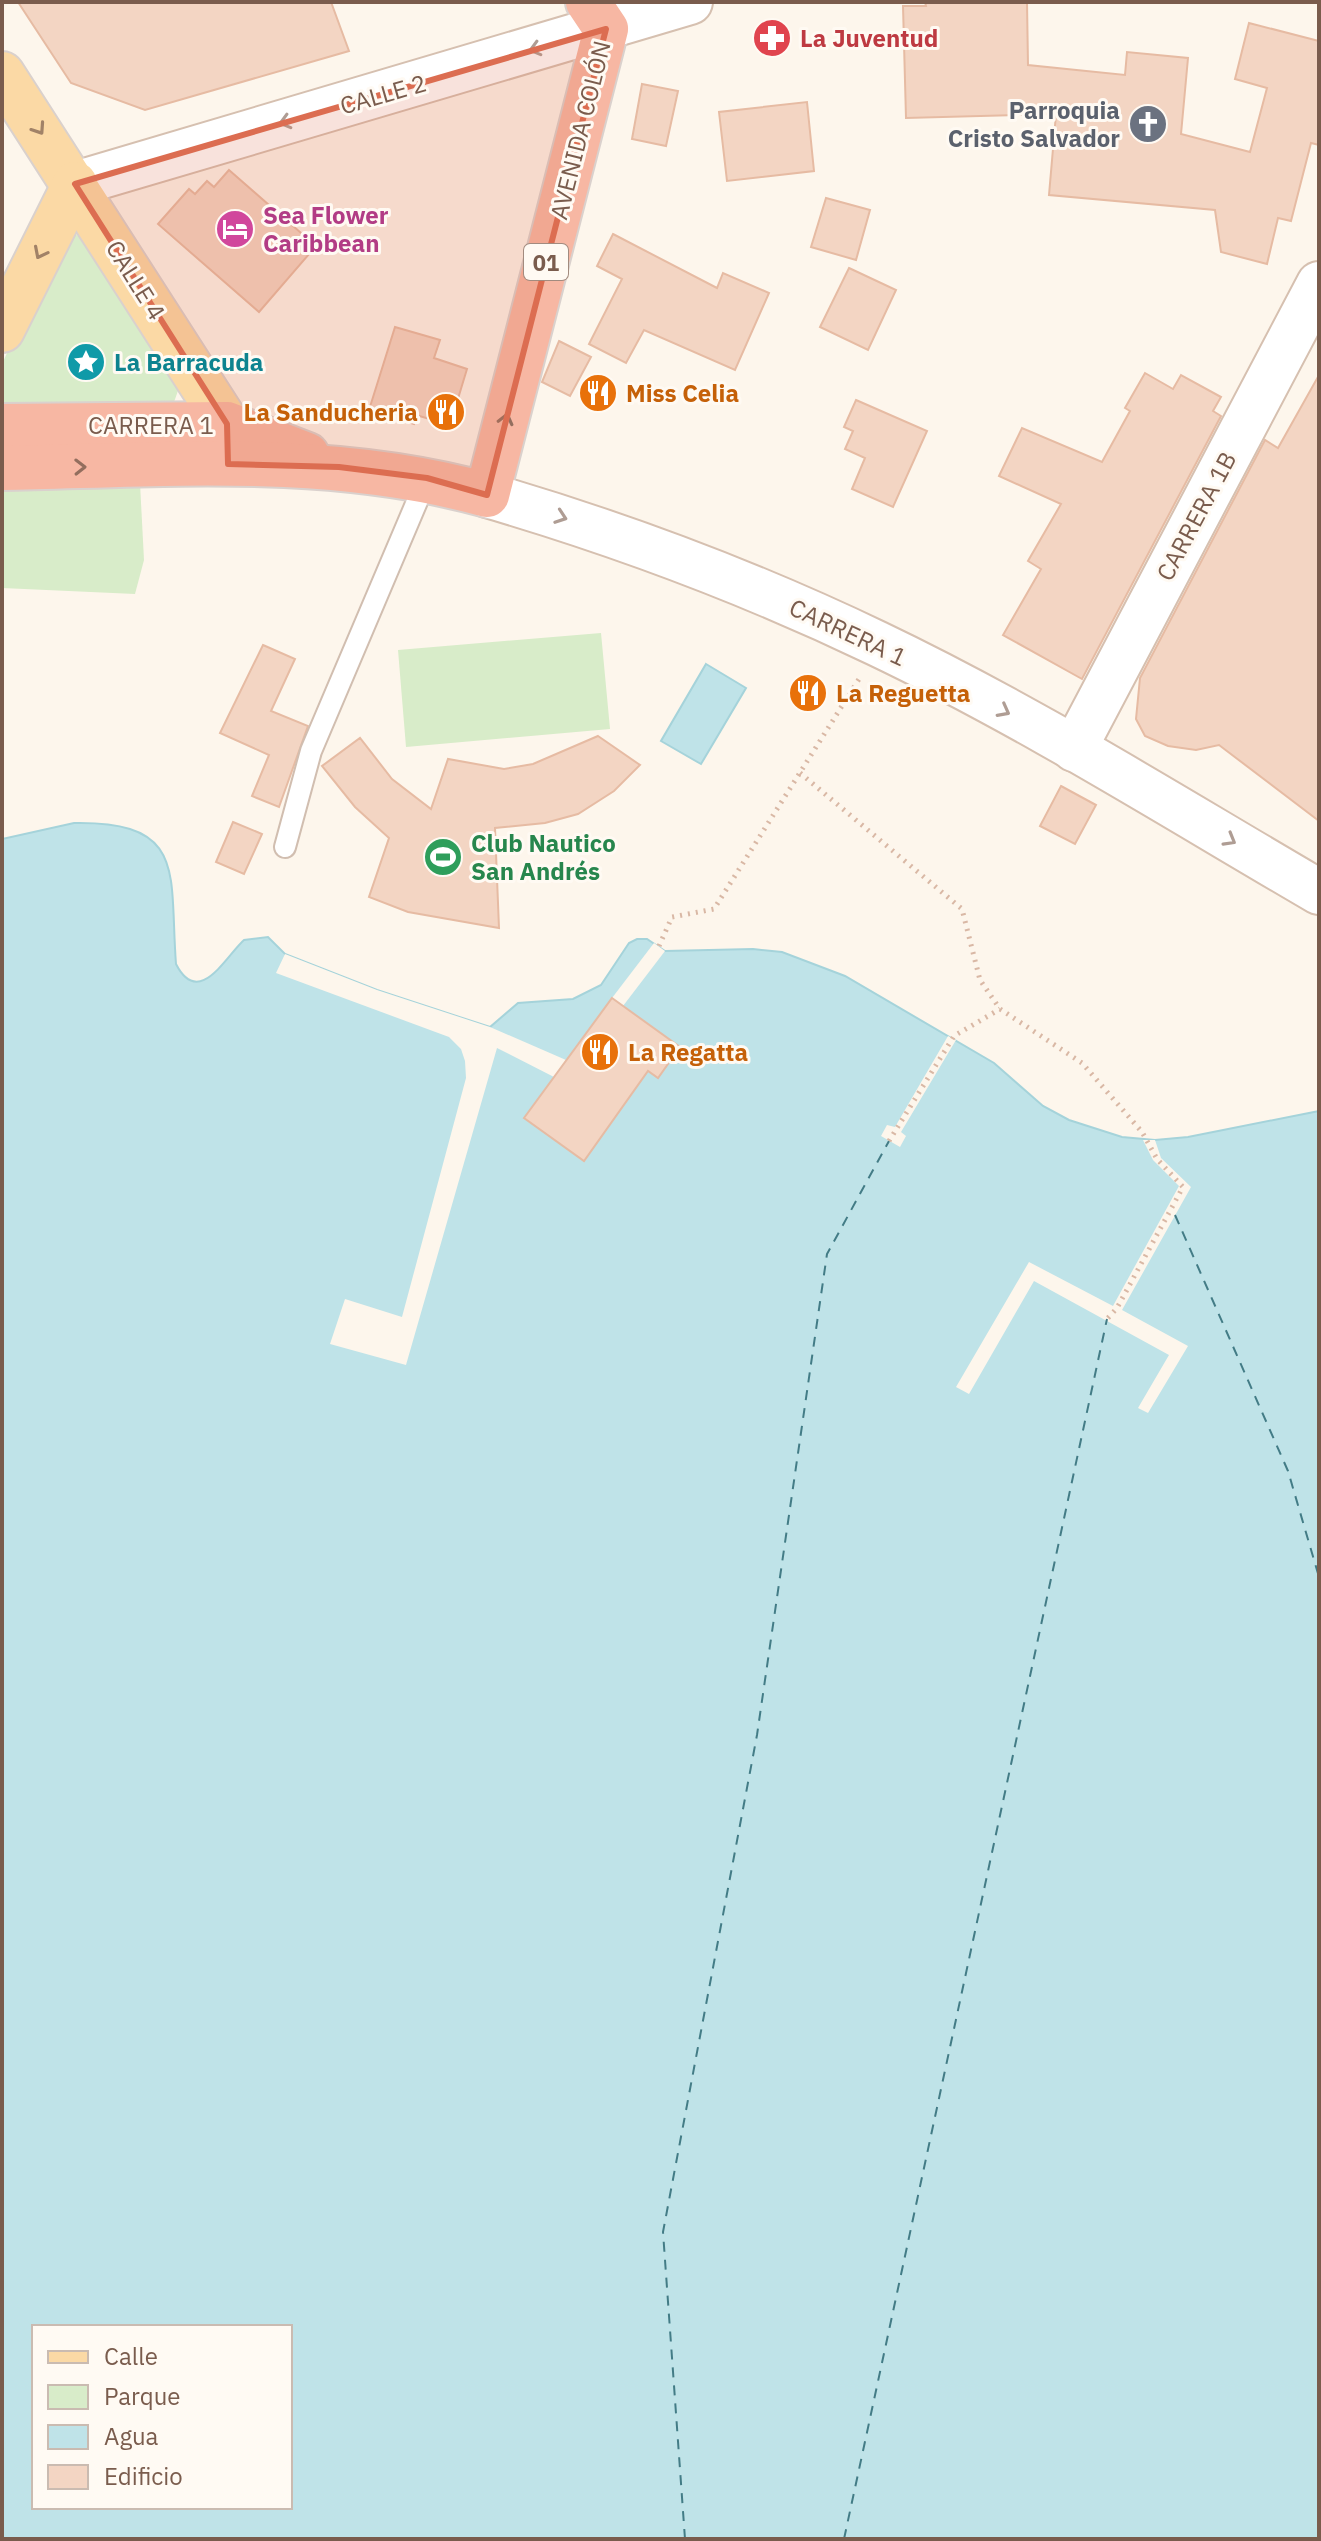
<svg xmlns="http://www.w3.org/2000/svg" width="1321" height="2541" font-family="'IBM Plex Sans',sans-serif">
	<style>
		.green { fill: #d8ecc9 }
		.water { fill: #bfe3e8; stroke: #a5d3da; stroke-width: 2; fill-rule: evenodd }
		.pier { fill: #fdf6ec }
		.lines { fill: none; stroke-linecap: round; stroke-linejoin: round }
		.ferry { stroke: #437c86; stroke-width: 2; stroke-dasharray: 10 8; stroke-linecap: butt }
		.building { fill: #f3d5c3; stroke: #e6bba3; stroke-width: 2 }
		.lane-casing { stroke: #d1beb0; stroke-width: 24 }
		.secondary-casing { stroke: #d6c0b0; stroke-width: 48 }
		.primary-casing { stroke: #dad1cd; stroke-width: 48 }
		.highway-casing { stroke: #dad1cd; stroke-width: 48 }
		.path { stroke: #d9b8a5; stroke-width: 5; stroke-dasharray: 2 6; stroke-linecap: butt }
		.lane { stroke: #fff; stroke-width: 20 }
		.secondary { stroke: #fff; stroke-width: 44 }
		.primary { stroke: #fbd9a5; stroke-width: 44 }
		.highway { stroke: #f7b7a3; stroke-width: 44 }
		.oneway { stroke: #af9d94 }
		.oneway2 { stroke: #a18267 }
		.oneway3 { stroke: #936e5e }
		.marked { fill: #dc6d51; fill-opacity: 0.2; stroke: #dc6d51; stroke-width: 6; stroke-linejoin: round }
		.labels { text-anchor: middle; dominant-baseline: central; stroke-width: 6; stroke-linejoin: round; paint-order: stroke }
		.shield { fill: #fffaf3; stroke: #a28b7f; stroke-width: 2 }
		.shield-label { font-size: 22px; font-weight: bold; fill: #7a5c4d }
		.health-label { font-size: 24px; font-weight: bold; fill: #be3a42; stroke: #fffaf3; text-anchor: start }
		.street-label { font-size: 24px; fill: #7a5c4d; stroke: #fffaf3 }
		.worship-label { font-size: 24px; font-weight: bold; fill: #5b616d; stroke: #fffaf3; text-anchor: end }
		.hotel-label { font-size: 24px; font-weight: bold; fill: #b23c85; stroke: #fffaf3; text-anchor: start }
		.culture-label { font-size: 24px; font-weight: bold; fill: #0d838f; stroke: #fffaf3; text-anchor: start }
		.food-label { font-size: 24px; font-weight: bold; fill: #c56008; stroke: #fffaf3; text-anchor: start }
		.leisure-label { font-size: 24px; font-weight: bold; fill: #27864d; stroke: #fffaf3; text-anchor: start }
	</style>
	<rect width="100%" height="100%" fill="#fdf6ec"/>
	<g class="green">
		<path d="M72,234l12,3 95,151 -5,14 -14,6 -158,-1v-43l51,-112z"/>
		<path d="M140,483l4,77 -9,34 -133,-6v-104z"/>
		<path d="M601,633l9,96 -204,18 -8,-97z"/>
	</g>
	<g class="water">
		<path d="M706,664l40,24 -45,76 -40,-23z"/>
		<path d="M74,823c114,-2 95,51 102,141 23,45 50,-8 68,-24l24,-3 17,17 92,36 113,37 28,-24 55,-4 28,-14 28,-42 8,-4h10l18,12 88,-2 29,3 63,24 149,87 49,43 26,14 53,17 33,3 33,-3 131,-26v1428h-1317v-1700zM34,2327h256v180h-256z"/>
	</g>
	<g class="pier">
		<path d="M654,943l11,8 -42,55 -11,-8z"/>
		<path d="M285,954l92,36 113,37 76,33 -12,17 -57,-29 -91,317 -76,-21 15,-45 57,18 64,-239 -1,-17 -4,-12 -12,-12 -173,-64z"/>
		<path d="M948,1036l8,4 -55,92 5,4 -6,11 -19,-11 6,-11 8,2z"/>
		<path d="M1143,1140h12l6,18 30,29 -69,123 66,36 -40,67 -10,-5 31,-53 -135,-74 -65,113 -13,-7 73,-125 84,44 66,-120 -26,-26z"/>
	</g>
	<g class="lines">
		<g class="ferry">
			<path d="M1175,1215l113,256 31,106"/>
			<path d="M685,2539l-22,-307 94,-497 70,-481 62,-113"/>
			<path d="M844,2539l263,-1220"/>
		</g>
	</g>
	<g class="building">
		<path d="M18,2h313l18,49 -204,59 -74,-27z"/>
		<path d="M925,2h102l1,63 97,10 2,-23 61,6 -7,76 69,18 17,-64 -32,-9 14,-56 70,18v104l-8,-2 -20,78 -13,-3 -11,46 -46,-12 -6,-42 -166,-15 7,-81 -150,4 -3,-112h23z"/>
		<path d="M642,84l36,7 -12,55 -34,-7z"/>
		<path d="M807,102l7,69 -87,10 -8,-69z"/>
		<path d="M229,170l87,76 -57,66 -101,-88 31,-35 6,5 12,-13 7,6z"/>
		<path d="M826,198l44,12 -14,50 -45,-13z"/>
		<path d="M613,234l104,54 6,-15 46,20 -34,77 -91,-40 -18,33 -37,-19 33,-65 -25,-13z"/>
		<path d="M849,268l47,22 -28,60 -48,-23z"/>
		<path d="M395,327l45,13 -6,18 33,11 -17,56 -34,-10 -2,9 -45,-14z"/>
		<path d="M559,341l32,16 -21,39 -28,-14z"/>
		<path d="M1145,373l28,16 8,-14 40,22 -8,14 8,5 -139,263 -79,-44 38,-66 -13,-8 33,-57 -62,-28 23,-48 80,34 28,-51 -5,-3z"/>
		<path d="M1319,375v446l-100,-76 -23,5 -28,-4 -23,-10 -9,-17 4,-41 125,-238 13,8z"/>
		<path d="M856,400l71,31 -34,76 -41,-18 13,-31 -20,-9 8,-18 -9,-4z"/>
		<path d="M263,645l32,14 -24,52 37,15 -29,81 -27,-11 17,-41 -49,-22z"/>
		<path d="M598,736l42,29 -26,26 -36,23 -33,9 -50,5 4,100 -91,-16 -39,-15 20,-59 -34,-31 -33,-41 38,-28 32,41 39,30 17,-50 56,10 29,-5z"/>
		<path d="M1061,786l35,19 -21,39 -35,-18z"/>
		<path d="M233,822l29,12 -18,40 -28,-12z"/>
		<path d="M612,998l68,49 -22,31 -10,-7 -64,90 -60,-43z"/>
	</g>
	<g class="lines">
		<g class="lane-casing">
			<path id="lane" d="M285,847l26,-96 116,-273"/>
		</g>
		<g class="secondary-casing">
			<g id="secondary">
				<path d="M75,184l615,-182"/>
				<path d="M487,495c133,39 264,88 389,148 153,73 297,164 443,249"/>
				<path d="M1074,749l245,-465"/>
			</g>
		</g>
		<g class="primary-casing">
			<g id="primary">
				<path d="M2,74l225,350 1,34"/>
				<path d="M2,330l73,-146"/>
			</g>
		</g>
		<g class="highway-casing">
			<g id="highway">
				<path d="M2,426l225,-2 80,31"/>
				<path d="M2,468c162,-3 327,-17 485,27l119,-466 -18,-27"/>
			</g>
		</g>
		<g class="path">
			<path d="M800,773l162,136 18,71 20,29 82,54 60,69 15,27 26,28 -66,121 -10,11"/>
			<path d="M659,946l13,-29 42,-8 145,-230"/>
			<path d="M889,1141l65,-105 46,-27"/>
		</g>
		<use href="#lane" class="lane"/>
		<use href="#secondary" class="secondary"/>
		<use href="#primary" class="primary"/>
		<use href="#highway" class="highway"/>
	</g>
	<defs><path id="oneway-chevron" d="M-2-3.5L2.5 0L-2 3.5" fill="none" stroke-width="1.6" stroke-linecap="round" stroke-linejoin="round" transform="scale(2)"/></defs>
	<g class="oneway">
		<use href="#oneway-chevron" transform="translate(535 49) rotate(164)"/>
		<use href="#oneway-chevron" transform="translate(285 122) rotate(164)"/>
		<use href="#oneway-chevron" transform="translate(561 517) rotate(19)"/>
		<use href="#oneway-chevron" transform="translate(1004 711) rotate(28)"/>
		<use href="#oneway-chevron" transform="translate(1230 840) rotate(30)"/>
	</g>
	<g class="oneway2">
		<use href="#oneway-chevron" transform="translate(39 129) rotate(56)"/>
		<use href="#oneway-chevron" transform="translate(40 253) rotate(117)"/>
	</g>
	<g class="oneway3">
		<use href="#oneway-chevron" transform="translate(506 419) rotate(-76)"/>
		<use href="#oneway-chevron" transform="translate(80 467) rotate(-1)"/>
	</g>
	<path class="marked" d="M606,29l-119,466 -60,-17 -88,-11 -111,-3 -1,-40 -152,-240z"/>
	<defs>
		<g id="pharmacy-disc" transform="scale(2)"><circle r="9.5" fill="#e0444e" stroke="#fffaf3"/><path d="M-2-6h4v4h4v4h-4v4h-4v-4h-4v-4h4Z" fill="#fff"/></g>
		<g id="church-disc" transform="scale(2)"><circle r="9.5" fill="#6b7280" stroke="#fffaf3"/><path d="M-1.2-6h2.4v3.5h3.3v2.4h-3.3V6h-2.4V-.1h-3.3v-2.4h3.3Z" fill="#fff"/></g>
		<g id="hotel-disc" transform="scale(2)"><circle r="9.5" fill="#d1479c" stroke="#fffaf3"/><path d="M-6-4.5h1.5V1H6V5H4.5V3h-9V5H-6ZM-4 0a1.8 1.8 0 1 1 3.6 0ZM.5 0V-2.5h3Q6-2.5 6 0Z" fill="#fff"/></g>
		<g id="sight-disc" transform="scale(2)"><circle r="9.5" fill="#0f9aa8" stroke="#fffaf3"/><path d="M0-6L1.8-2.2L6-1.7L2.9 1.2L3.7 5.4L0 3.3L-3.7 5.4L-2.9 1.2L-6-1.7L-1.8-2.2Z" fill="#fff"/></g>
		<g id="restaurant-disc" transform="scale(2)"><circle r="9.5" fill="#e8710a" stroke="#fffaf3"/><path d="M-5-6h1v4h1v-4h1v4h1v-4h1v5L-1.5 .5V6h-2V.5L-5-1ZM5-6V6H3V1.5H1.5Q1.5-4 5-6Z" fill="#fff"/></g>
		<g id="stadium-disc" transform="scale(2)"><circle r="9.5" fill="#2e9e5b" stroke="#fffaf3"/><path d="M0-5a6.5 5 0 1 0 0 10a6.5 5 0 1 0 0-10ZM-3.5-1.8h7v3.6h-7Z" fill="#fff"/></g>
	</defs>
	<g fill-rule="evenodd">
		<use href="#pharmacy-disc" x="772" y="38"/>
		<use href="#church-disc" x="1148" y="124"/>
		<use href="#hotel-disc" x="235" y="229"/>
		<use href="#sight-disc" x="86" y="362"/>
		<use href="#restaurant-disc" x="598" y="393"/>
		<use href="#restaurant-disc" x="446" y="412"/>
		<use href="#restaurant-disc" x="808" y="693"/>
		<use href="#stadium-disc" x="443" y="857"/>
		<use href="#restaurant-disc" x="600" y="1052"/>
	</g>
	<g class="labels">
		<rect class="shield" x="524" y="244" width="44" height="36" rx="6"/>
		<g class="shield-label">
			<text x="546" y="262">01</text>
		</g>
		<g class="health-label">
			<text x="800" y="38">La Juventud</text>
		</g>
		<g class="street-label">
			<text transform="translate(383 94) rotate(-16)">CALLE 2</text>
			<text transform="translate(580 130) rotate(-76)">AVENIDA COLÓN</text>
			<text transform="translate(136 280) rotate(58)">CALLE 4</text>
			<text x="151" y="425">CARRERA 1</text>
			<text transform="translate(1196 516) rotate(-62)">CARRERA 1B</text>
			<text transform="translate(848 632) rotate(25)">CARRERA 1</text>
		</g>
		<g class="worship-label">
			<text x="1120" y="110">Parroquia<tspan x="1120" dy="28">Cristo Salvador</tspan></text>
		</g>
		<g class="hotel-label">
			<text x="263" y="215">Sea Flower<tspan x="263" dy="28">Caribbean</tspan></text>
		</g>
		<g class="culture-label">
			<text x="114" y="362">La Barracuda</text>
		</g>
		<g class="food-label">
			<text x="626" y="393">Miss Celia</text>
			<text x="418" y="412" text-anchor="end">La Sanducheria</text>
			<text x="836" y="693">La Reguetta</text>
			<text x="628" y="1052">La Regatta</text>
		</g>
		<g class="leisure-label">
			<text x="471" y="843">Club Nautico<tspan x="471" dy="28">San Andrés</tspan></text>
		</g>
	</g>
	<rect width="1321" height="2541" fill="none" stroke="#7a5c4d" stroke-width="8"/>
	<rect x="32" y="2325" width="260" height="184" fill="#fffaf3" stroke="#cabbb1" stroke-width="2"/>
	<rect x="48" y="2351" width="40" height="12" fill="#fbd9a5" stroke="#cabbb1" stroke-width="2"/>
	<text x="104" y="2365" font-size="24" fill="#7a5c4d">Calle</text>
	<rect x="48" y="2385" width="40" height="24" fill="#d8ecc9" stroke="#cabbb1" stroke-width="2"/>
	<text x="104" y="2405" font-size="24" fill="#7a5c4d">Parque</text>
	<rect x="48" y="2425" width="40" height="24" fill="#bfe3e8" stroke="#cabbb1" stroke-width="2"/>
	<text x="104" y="2445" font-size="24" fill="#7a5c4d">Agua</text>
	<rect x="48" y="2465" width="40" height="24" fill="#f3d5c3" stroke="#cabbb1" stroke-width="2"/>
	<text x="104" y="2485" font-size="24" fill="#7a5c4d">Edificio</text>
</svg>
